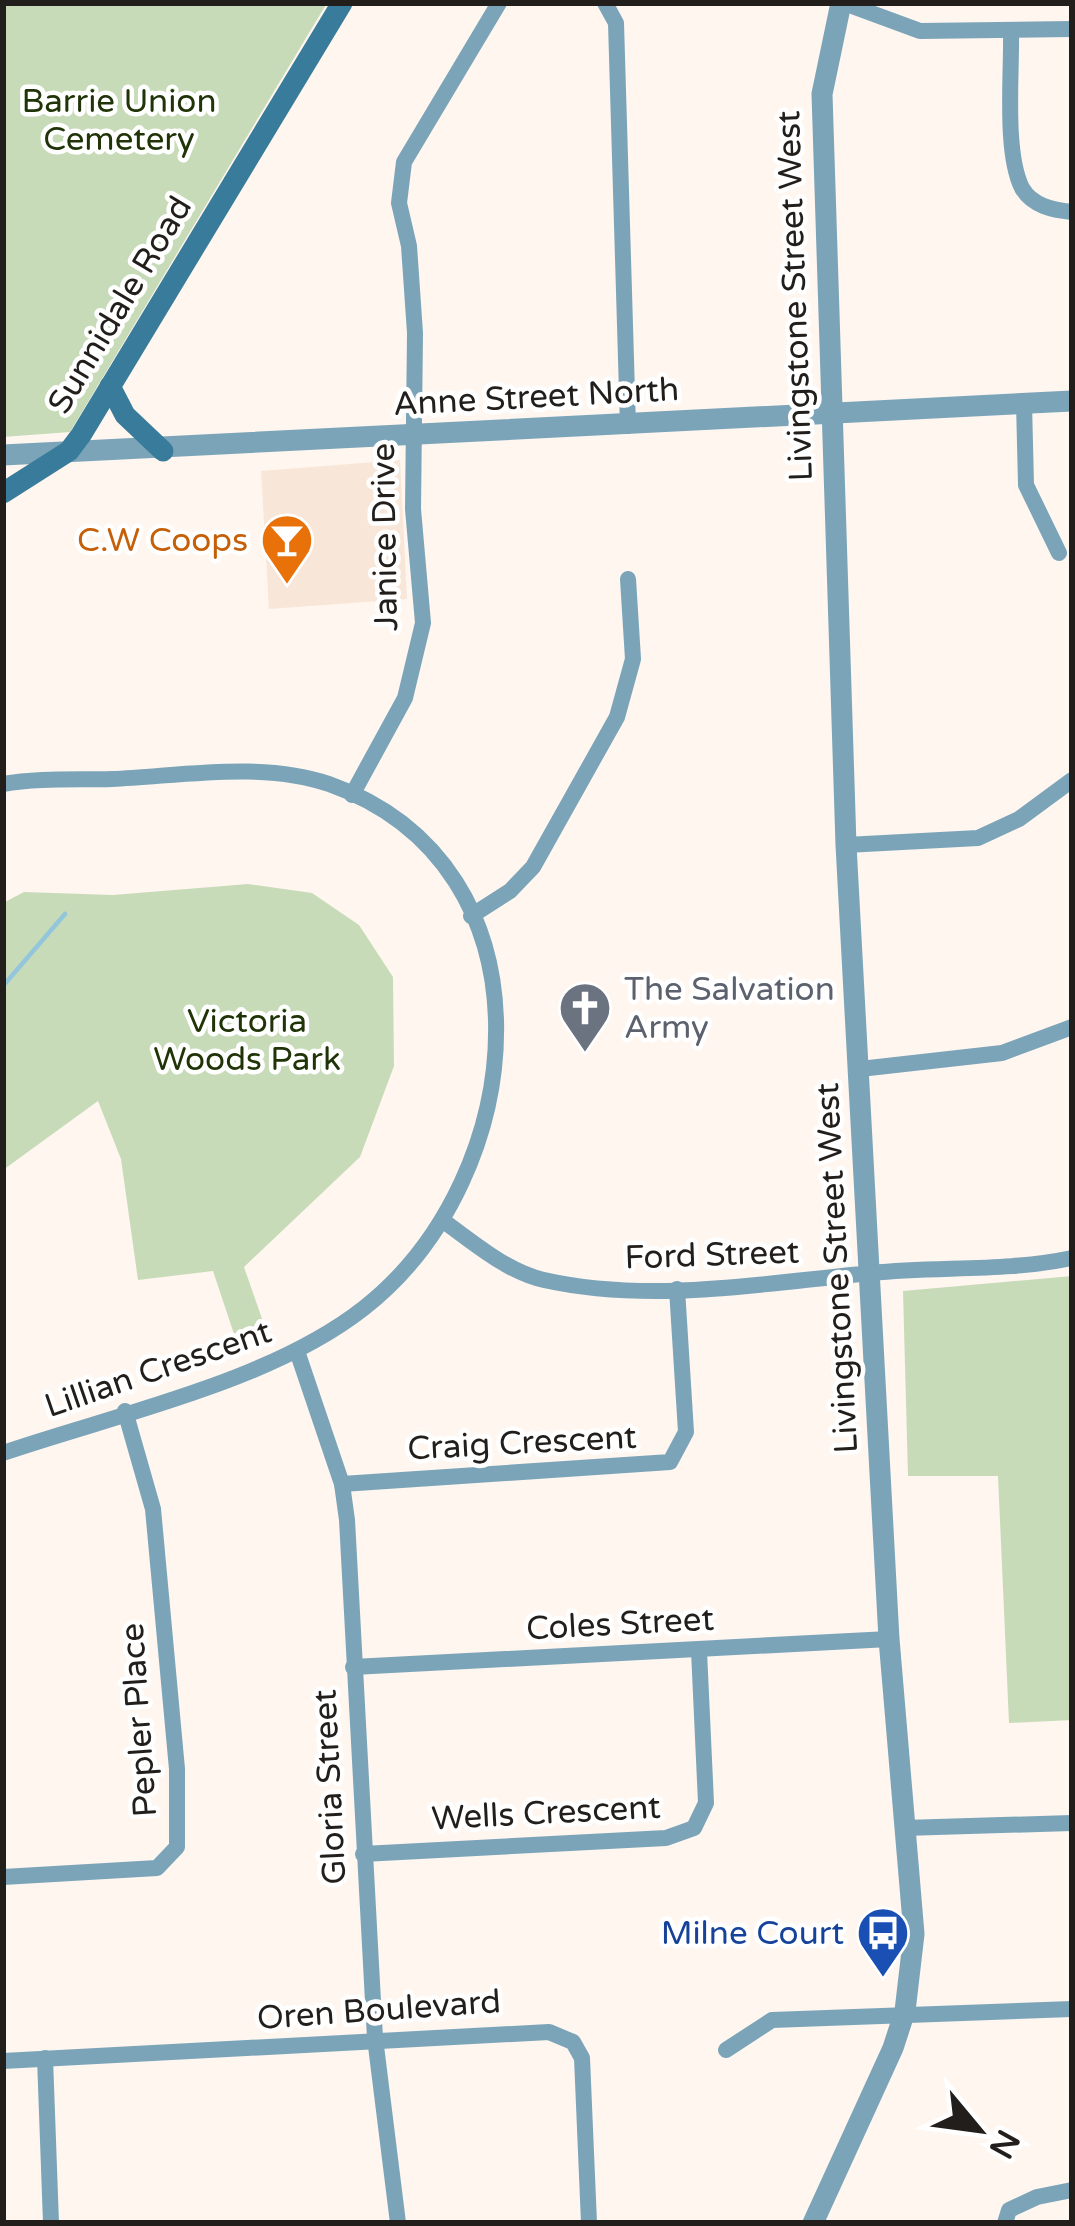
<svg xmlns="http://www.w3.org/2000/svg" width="1075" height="2226" font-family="'Varela Round',sans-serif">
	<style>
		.built { fill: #f8e7d9 }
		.green { fill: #c8dbb8 }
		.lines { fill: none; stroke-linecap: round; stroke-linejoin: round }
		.stream { stroke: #94c6db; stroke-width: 4.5 }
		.minor { stroke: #7ba4b9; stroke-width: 16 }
		.tertiary { stroke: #7ba4b9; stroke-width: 21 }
		.secondary { stroke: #397b9a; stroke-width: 21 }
		.labels { text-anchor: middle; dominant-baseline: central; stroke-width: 9; stroke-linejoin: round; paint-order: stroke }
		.park-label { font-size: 33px; fill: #203408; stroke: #fff }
		.street-label { font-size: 33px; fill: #221e1b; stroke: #fff }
		.food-label { font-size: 33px; fill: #c56008; stroke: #fff; text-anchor: end }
		.worship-label { font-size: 33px; fill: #5b616d; stroke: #fff; text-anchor: start }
		.transit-label { font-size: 33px; fill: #164399; stroke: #fff; text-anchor: end }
	</style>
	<rect width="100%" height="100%" fill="#fef6ef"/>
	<path class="built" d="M400,460l7,139 -138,10 -8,-138z"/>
	<g class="green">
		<path d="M3,3h324l-257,429 -67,5z"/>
		<path d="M248,884l64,9 47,32 34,52 1,89 -34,91 -116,110 23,66 -30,10 -24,-72 -75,9 -17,-121 -23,-58 -95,69v-267l21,-11 89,3z"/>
		<path d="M1072,1276v444l-63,3 -11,-247h-90l-5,-185z"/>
	</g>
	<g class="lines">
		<path class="stream" d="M3,986l62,-72"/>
		<g class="minor">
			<path d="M605,3l11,20 12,403"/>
			<path d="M844,3l76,28 152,-2"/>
			<path d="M1011,32c1,41 -7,120 11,156 10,18 31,22 50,24"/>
			<path d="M1024,403l2,82 33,68"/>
			<path d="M3,784c35,-6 73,-4 109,-5 69,-3 150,-18 217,5 232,82 202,393 35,524 -94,74 -247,106 -361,145"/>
			<path d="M352,795l53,-97 18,-75 -10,-114 2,-176 -6,-87 -10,-43 5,-41 95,-159"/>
			<path d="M846,845l132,-7 41,-19 53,-39"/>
			<path d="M471,916l39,-25 23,-24 84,-150 16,-58 -5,-80"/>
			<path d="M860,1069l142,-16 70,-26"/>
			<path d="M442,1220c31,22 65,52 102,60 108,24 220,3 328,-7 67,-7 134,-1 200,-15"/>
			<path d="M298,1354l44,130 5,36 28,518 23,185"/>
			<path d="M342,1484l328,-22 16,-30 -9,-143"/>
			<path d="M353,1667l536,-28"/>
			<path d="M904,1828l168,-5"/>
			<path d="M363,1854l303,-16 28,-10 12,-25 -7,-152"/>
			<path d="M3,1877l154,-9 20,-21v-78l-24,-260 -28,-98"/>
			<path d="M726,2050l46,-30 300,-11"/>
			<path d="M45,2058l6,165"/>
			<path d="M3,2061l546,-29 24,10 9,16 7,165"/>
			<path d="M1005,2223l4,-13 28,-13 35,-7"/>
		</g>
		<g class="tertiary">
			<path d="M3,455l1069,-54"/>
			<path d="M813,2223l80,-175 12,-37 9,-77 -25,-295 -43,-794 -24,-751 19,-91"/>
		</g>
		<g class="secondary">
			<path d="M110,386l15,29 38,36"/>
			<path d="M3,493l66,-42 12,-16 261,-432"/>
		</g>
	</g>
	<defs>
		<g id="bar-pin" transform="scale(2.7)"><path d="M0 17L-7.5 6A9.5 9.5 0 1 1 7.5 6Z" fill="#e8710a" stroke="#fff"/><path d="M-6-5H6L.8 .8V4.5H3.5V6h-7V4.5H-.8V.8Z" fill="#fff"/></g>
		<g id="church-pin" transform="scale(2.7)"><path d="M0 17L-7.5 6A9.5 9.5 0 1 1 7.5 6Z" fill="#6b7280" stroke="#fff"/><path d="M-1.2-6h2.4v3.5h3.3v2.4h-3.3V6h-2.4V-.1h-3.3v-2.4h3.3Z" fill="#fff"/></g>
		<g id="bus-pin" transform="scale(2.7)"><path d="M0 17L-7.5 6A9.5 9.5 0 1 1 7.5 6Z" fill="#1a4fb4" stroke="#fff"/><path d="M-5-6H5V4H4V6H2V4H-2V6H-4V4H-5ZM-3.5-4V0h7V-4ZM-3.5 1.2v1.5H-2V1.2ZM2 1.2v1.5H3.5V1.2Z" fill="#fff"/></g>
	</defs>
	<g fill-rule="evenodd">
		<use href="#bar-pin" x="287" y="540"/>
		<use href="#church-pin" x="585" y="1008"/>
		<use href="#bus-pin" x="883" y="1933"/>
	</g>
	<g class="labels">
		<g class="park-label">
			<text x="119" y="101">Barrie Union<tspan x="119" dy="38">Cemetery</tspan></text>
			<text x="247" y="1021">Victoria<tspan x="247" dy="38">Woods Park</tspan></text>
		</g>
		<g class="street-label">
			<text transform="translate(795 296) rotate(-92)">Livingstone Street West</text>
			<text transform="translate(120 305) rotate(-59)">Sunnidale Road</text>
			<text transform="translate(536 397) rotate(-3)">Anne Street North</text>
			<text transform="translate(385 537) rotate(-91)">Janice Drive</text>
			<text transform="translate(712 1255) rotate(-2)">Ford Street</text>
			<text transform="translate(837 1268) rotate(-93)">Livingstone Street West</text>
			<text transform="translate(158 1369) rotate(-19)">Lillian Crescent</text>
			<text transform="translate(522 1443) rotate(-3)">Craig Crescent</text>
			<text transform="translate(620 1624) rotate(-3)">Coles Street</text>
			<text transform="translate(139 1720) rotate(-94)">Pepler Place</text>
			<text transform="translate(330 1787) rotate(-93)">Gloria Street</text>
			<text transform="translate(546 1813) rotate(-3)">Wells Crescent</text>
			<text transform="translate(379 2010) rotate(-4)">Oren Boulevard</text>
		</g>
		<g class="food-label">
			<text x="248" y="540">C.W Coops</text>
		</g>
		<g class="worship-label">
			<text x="624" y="989">The Salvation<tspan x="624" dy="38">Army</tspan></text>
		</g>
		<g class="transit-label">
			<text x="844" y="1933">Milne Court</text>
		</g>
	</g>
	<rect width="1075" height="2226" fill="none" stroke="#221e1b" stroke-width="12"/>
	<g transform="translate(979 2130) rotate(119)" stroke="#ffffff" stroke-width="9" paint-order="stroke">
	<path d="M0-9L21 45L0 30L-21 45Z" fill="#221e1b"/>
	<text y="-18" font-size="33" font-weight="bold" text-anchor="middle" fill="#221e1b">N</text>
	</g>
</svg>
